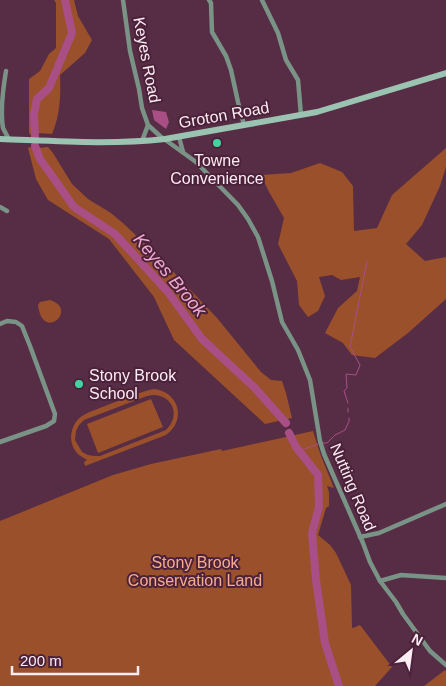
<svg xmlns="http://www.w3.org/2000/svg" width="446" height="686" font-family="Helvetica,sans-serif">
	<style>
		.green { fill: #9a502b; fill-rule: evenodd }
		.water { fill: #a94f85 }
		.lines { fill: none; stroke-linecap: round; stroke-linejoin: round }
		.stream { stroke: #a94f85; stroke-width: 1 }
		.river { stroke: #a94f85; stroke-width: 8 }
		.minor { stroke: #7a9387; stroke-width: 4.5 }
		.secondary { stroke: #9bc3b1; stroke-width: 6 }
		.poi-dot { fill: #41d4a1; stroke: #4c223b; stroke-width: 2 }
		.labels { text-anchor: middle; dominant-baseline: central; stroke-width: 4; stroke-linejoin: round; paint-order: stroke }
		.street-label { font-size: 16px; fill: #fdecf4; stroke: #4c223b }
		.poi-label { font-size: 16px; fill: #fdecf4; stroke: #4c223b }
		.park-label { font-size: 16px; fill: #f7ad8b; stroke: #4c223b }
		.water-label { font-size: 18px; font-style: italic; fill: #f2a9d1; stroke: #4c223b }
	</style>
	<rect width="100%" height="100%" fill="#572c45"/>
	<g class="green">
		<path d="M54,0h20l4,16 14,24 -7,13 -25,22c1,20 0,41 -8,59l-14,-1 -2,4h-3l-4,-4v-54l11,-8 9,-17 7,-6v-45z"/>
		<path d="M34,146l4,2 10,-1 5,6 19,31 16,15 23,14 13,11 39,37 54,57 44,54 10,8 11,1 4,12 6,25 -27,6 -91,-84 -20,-43 -45,-58 -61,-39 -12,-21 -8,-31z"/>
		<path d="M446,148v19l-6,19 -18,39 -16,19 19,17 21,-4v42l-38,34 -33,25 -23,-3 -9,-12 -18,-10 13,-25 19,-17 3,-14 -19,3 -9,-5 -13,2 6,19 -7,15 -10,6 -9,-12 -2,-24 -19,-37 6,-26 -15,-26 -8,-17 30,-2 29,-10 22,9 11,14 1,45 23,-3 15,-33z"/>
		<path d="M50,300c3,1 8,3 10,7 7,11 -18,30 -22,-2l2,-3z"/>
		<path d="M154,389c25,3 33,31 12,46l-81,31 -1,-4 3,-2c-3,-2 -7,-4 -9,-6 -11,-11 -8,-30 4,-38 8,-5 19,-8 28,-12 14,-5 29,-12 44,-15zM153,395c20,0 28,21 13,35l-66,26h-6l-6,-1 -6,-3 -7,-12 1,-9 3,-6 5,-5 63,-24z"/>
		<path d="M151,399l12,28 -65,26 -11,-29z"/>
		<path d="M313,431l8,25 13,32 -7,-2 2,6v14l-3,2 -8,27 12,10 6,8 15,32 1,42 1,1 7,-3 32,42 -17,19h-375v-165l113,-46 38,-11 70,-15 1,2z"/>
		<path d="M445,670l1,2v14h-22z"/>
	</g>
	<path class="water" d="M152,110l14,2 3,10 -3,7 -12,-9z"/>
	<g class="lines">
		<g class="stream">
			<path d="M348,403l-4,-12 3,-3 -1,-14 10,1 4,-10 -10,-18 17,-86"/>
			<path d="M348,408v4"/>
			<path d="M323,443h4l8,-8 10,-5 4,-9v-3"/>
			<path d="M299,451l19,-7"/>
		</g>
		<g class="river">
			<path d="M35,137l-1,-23 3,-15 12,-11 23,-55 -7,-33"/>
			<path d="M35,146l5,13 34,48 41,27 53,58 34,47 52,48 32,36"/>
			<path d="M289,433l7,14 22,28 1,32 -7,26 4,47 9,63 14,43"/>
		</g>
		<g class="minor">
			<path d="M123,0l7,51 9,38 3,19 6,17 12,11 36,26 42,43 10,14 10,18 14,44 10,41 16,28 12,30 10,61 4,13 39,89 7,19 10,19 16,21 7,12 27,37 16,14"/>
			<path d="M209,0l2,3 1,29 14,24 5,14 7,32 6,23"/>
			<path d="M262,0l16,33 8,27 12,20 3,35"/>
			<path d="M6,71c-3,18 -6,40 -3,57 2,4 4,8 6,11"/>
			<path d="M179,137l4,15"/>
			<path d="M142,141l6,-16"/>
			<path d="M0,207l7,4"/>
			<path d="M0,324l7,-3 9,1 6,4 8,20 25,68 -1,7 -8,5 -46,16"/>
			<path d="M360,537l19,-4 67,-29"/>
			<path d="M380,581l21,-6 45,3"/>
		</g>
		<path class="secondary" d="M0,139c55,2 110,6 165,0l152,-27 129,-39"/>
	</g>
	<g class="poi-dot">
		<circle cx="217" cy="143" r="5"/>
		<circle cx="79" cy="384" r="5"/>
	</g>
	<g class="labels">
		<g class="street-label">
			<text transform="translate(147 60) rotate(79)">Keyes Road</text>
			<text transform="translate(224 115) rotate(-10)">Groton Road</text>
			<text transform="translate(353 487) rotate(67)">Nutting Road</text>
		</g>
		<g class="poi-label">
			<text x="217" y="160">Towne<tspan x="217" dy="18">Convenience</tspan></text>
			<text x="89" y="375" text-anchor="start">Stony Brook<tspan x="89" dy="18">School</tspan></text>
		</g>
		<g class="park-label">
			<text x="195" y="562">Stony Brook<tspan x="195" dy="18">Conservation Land</tspan></text>
		</g>
		<g class="water-label">
			<text transform="translate(170 275) rotate(50)">Keyes Brook</text>
		</g>
	</g>
	<g transform="translate(411 651) rotate(29)" stroke="#4c223b" stroke-width="4" paint-order="stroke">
	<path d="M0-4L9 19L0 12L-9 19Z" fill="#fdecf4"/>
	<text y="-8" font-size="14" font-weight="bold" text-anchor="middle" fill="#fdecf4">N</text>
	</g>
	<path d="M12 666v8h126v-8" fill="none" stroke="#fdecf4" stroke-width="2.5"/>
	<text x="20" y="666" font-size="15" fill="#fdecf4" stroke="#4c223b" stroke-width="4" paint-order="stroke">200 m</text>
</svg>
